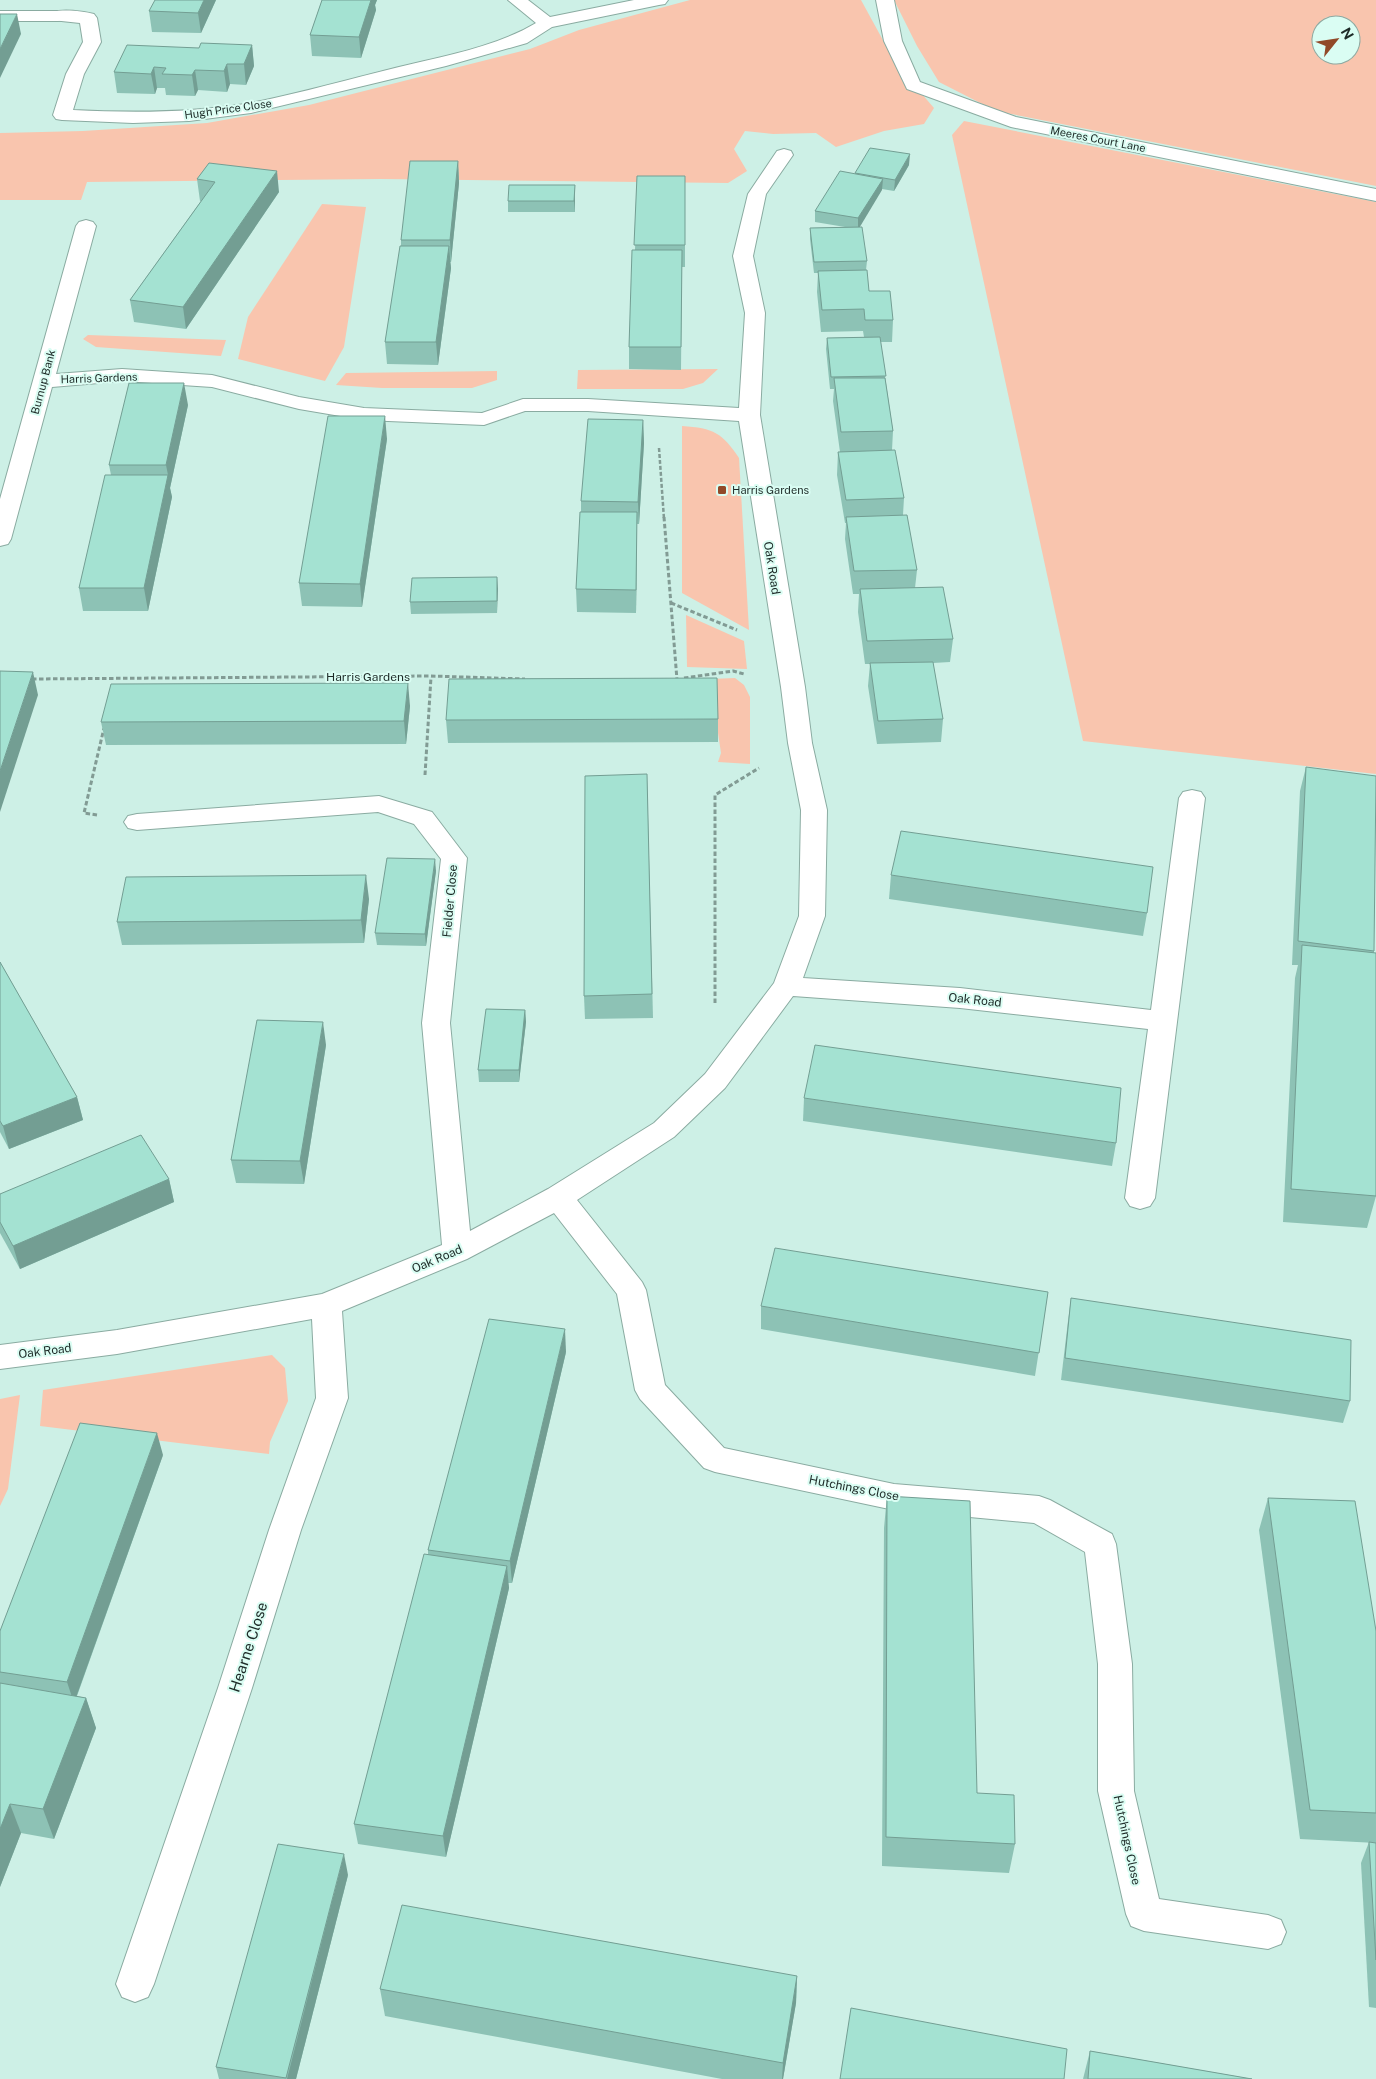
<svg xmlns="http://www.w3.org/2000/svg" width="1376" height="2079" font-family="'Public Sans',sans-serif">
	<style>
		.green { fill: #f9c5ae; fill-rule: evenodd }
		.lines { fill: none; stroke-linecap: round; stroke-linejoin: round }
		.service-casing { stroke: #8aaba1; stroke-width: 2 }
		.minor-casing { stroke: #8aaba1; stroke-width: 2 }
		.path-far1 { stroke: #829b94; stroke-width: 2.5; stroke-dasharray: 4 2; stroke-linecap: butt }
		.path { stroke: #829b94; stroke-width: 3; stroke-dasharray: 4.5 2.5; stroke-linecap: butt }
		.service { fill: #fff; fill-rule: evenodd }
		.minor { fill: #fff; fill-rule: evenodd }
		.wall { fill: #8dc2b5 }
		.shaded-wall { fill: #739e93 }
		.building { fill: #a4e2d2; stroke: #739e93 }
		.poi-dot { fill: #914928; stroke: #dafdf3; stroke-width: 2 }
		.labels { text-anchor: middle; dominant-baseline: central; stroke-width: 4; stroke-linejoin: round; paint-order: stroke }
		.far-street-label { font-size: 11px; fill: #1d2a27; stroke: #dafdf3 }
		.far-poi-label { font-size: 11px; fill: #1d2a27; stroke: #dafdf3; text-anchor: start }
		.street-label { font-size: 12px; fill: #1d2a27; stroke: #dafdf3 }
		.near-street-label { font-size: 15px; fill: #1d2a27; stroke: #dafdf3 }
	</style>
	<rect width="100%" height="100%" fill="#cdf0e6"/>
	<g class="green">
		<path d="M690,0h171l35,64 38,44 -10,16 -40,7 -48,16 -20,-14 -43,1 -28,-3 -11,18 13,22 -19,12 -347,-4 -294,3 -6,18h-81v-67l83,-2 124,-8 102,-18 221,-56 49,-19z"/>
		<path d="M894,0h482v186l-380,-75 -57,-29 -22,-36zM1321,25h30v30h-30z"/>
		<path d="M964,121l412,81v572l-293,-33 -131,-606z"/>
		<path d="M322,204l44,3 -22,140 -19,34 -87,-22 10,-42z"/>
		<path d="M88,335l138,5 -5,16 -125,-9 -13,-8z"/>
		<path d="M718,369l-15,14 -20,6h-106l1,-19z"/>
		<path d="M497,371v9l-25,8h-90l-46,-3 10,-12z"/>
		<path d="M682,426c32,2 40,7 57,32l10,172 -67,-37z"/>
		<path d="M686,615l58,26 3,28 -60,-2z"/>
		<path d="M735,678l9,7 6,12v67l-32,-2 3,-9 -11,-74z"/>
		<path d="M272,1355l13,13 3,33 -18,41 -1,12 -229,-28 3,-36z"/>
		<path d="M20,1395l-12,94 -8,17v-107z"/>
	</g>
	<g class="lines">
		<g class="service-casing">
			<path id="service" d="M0,11h58l6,1 3,4 -3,4 -6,1h-58z"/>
		</g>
		<g class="minor-casing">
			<g id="minor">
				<path d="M508,0h20l22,17 84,-17h34l-3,4 -6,1 -107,22 -25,16 -81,23 -195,47 -62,8 -56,2 -71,-3 -6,-1 -3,-4 13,-41 17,-32 -3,-19 -28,-3 -3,-4 3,-4c12,-3 30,-1 42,2l3,4 4,24 -17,32 -11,36c59,3 119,3 178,-7 50,-10 99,-24 148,-36 45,-11 97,-20 137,-44z"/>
				<path d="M876,0h18l8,41 18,41 96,35 360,72v12l-365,-74 -104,-38 -23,-48z"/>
				<path d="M784,149l7,2 2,4 -27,39 -13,62 12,57 -5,102 45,272 7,56 15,67 -2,106 -22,62 157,10 191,22 28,-212 4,-6 9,-2 9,2 4,6 -50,400 -5,8 -10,3 -10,-3 -5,-8 23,-169 -188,-21 -167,-12 -68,92 -51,49 -97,63 65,82 4,8 19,95 59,63 170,36 145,12 11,4 62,34 4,10 16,120 2,127 25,108 109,16 13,5 5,12 -5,12 -13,5 -124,-18 -13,-5 -5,-12 -28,-123v-127l-13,-112 -51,-29 -140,-13 -179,-38 -11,-4 -64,-69 -5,-9 -18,-96 -63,-81 -87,46 -125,52 6,87 -47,132 -49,158 -98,296 -6,13 -13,5 -13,-5 -6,-13 102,-296 51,-158 47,-132 -4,-79 -195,35 -117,15v-24l117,-15 205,-36 120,-49 -20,-222 19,-164 -27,-35 -36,-12 -241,18 -9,-2 -4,-6 4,-6 9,-2 242,-18 53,16 35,46 -17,165 20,208 78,-42 106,-66 51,-49 69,-91 25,-67 2,-106 -13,-67 -7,-56 -42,-266 -151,-10h-63l-41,14 -120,-5 -65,-11 -87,-22 -90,-6 -70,6 -41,152 -3,5 -8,2v-47l76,-273 3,-4 7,-2 7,2 3,4 -40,148 66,-5 90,6 87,22 65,11 118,5 41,-14h65l151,9 6,-95 -12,-57 15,-62 29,-43z"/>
			</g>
		</g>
		<path class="path-far1" d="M659,448l5,71"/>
		<g class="path">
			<path d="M664,517l13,163"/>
			<path d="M671,603l66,27"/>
			<path d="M684,678l49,-7 11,3"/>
			<path d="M32,679l399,-3 94,3"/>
			<path d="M425,775l6,-98"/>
			<path d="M97,815l-13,-2 20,-85"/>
			<path d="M715,1003v-208l44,-27"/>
		</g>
		<use href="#service" class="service"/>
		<use href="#minor" class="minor"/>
	</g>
	<g class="wall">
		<path d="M216,0l-15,33 -49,-1 -3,-21z"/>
		<path d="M322,0h55l-2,5 1,5 -15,48 -49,-2 -2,-21z"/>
		<path d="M252,45l2,21 -8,19 -16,-1 -3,8 -29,-2 -3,6 -29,-1 -1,-7h-8l-2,6 -38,-1 -3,-21 85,-24z"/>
		<path d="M458,161l1,22 -8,79h-1l1,6 -13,97 -51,-1 -2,-22 16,-96v-6z"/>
		<path d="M209,163l70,29 -93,137 -52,-7 -4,-22 71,-99h-1l-3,-22z"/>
		<path d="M909,165l-15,26 -12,-2 -23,38 8,34 -1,9 3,21 24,29 -1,22h-12l13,89 -1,19 12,48 -1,17 14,55 -2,18 38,51 -3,23 -17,1 10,56 -2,23 -64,2 -9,-58 2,-22h-5l-7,-52 1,-18h-6l-8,-55 1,-16h-1l-8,-48 1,-23h2l-7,-51 1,-12h-4l-4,-40 1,-11 37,-1 -1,-6 -42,1 -4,-40 1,-19h-4l-4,-34v-11l35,-1 -30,-5v-11l40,-37v-1z"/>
		<path d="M637,176h48v91h-3l-1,103 -52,-1v-22l6,-97z"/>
		<path d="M575,185v27h-67v-11z"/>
		<path d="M188,405l-18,83 2,9 -24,114h-65l-4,-23 32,-113 -2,-10z"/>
		<path d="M643,420l1,23 -5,81h-2l-1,89 -59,-1 -1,-23 5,-77v-11z"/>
		<path d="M387,439l-25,168 -60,-1 -3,-23z"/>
		<path d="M497,577v36l-86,1 -1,-12z"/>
		<path d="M410,706l-4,38 -300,1 -5,-23z"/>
		<path d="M718,719v23l-270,1 -2,-23z"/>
		<path d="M1306,767l68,184v2h2v243l-9,32 -84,-6 12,-244 3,-13h-6l8,-174z"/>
		<path d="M647,774l6,244 -68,1 -1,-23z"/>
		<path d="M436,871l-10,75 -49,-1 -2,-12z"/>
		<path d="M891,875l256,38 -4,23 -254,-37z"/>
		<path d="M369,899l-5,44 -242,2 -5,-23z"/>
		<path d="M0,962l77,135 6,23 -74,29 -9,-17z"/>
		<path d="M525,1010l1,12 -7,60h-40l-1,-12z"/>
		<path d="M326,1045l-22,139 -68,-1 -5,-23z"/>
		<path d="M804,1098l312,45 -4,23 -309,-45z"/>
		<path d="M169,1179l5,23 -154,67 -20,-36v-39z"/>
		<path d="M1048,1292l-13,84 -274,-47v-23z"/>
		<path d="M1071,1298l279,103 -7,22 -282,-43 7,-59z"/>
		<path d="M566,1352l-54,231h-4l1,5 -63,269 -88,-13 -4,-20 74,-269v-5z"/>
		<path d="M163,1455l-86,241 9,2 10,30 -42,111 -33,-6 -21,54v-256z"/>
		<path d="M887,1496l90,297 38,51 -6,29 -127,-7 2,-338z"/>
		<path d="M1268,1498l108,133v212l-76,-4 -41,-309z"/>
		<path d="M1369,1842l7,1v165l-7,-1 -8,-144z"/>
		<path d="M348,1875l-52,204h-77l-3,-12z"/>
		<path d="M797,1976l-1,27 -13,76h-61l-337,-63 -5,-27z"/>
		<path d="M1090,2051l162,28h-169z"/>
	</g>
	<g class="shaded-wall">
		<path d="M204,0h12l-15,33 -3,-20z"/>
		<path d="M371,0h6l-2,5 1,5 -15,48 -2,-21z"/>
		<path d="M17,14l4,20 -21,44v-29z"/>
		<path d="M252,45l2,21 -8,19 -2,-21z"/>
		<path d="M227,64l3,20 -3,8 -3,-21z"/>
		<path d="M154,67l3,21 -2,6 -4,-20z"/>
		<path d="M195,70l3,20 -3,6 -3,-21z"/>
		<path d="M910,154l-1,11 -15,26 1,-11z"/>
		<path d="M458,161l1,22 -8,79 -1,-22z"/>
		<path d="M277,171l2,21 -93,137 -3,-22z"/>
		<path d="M883,179l-1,11 -24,40v-12z"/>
		<path d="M575,185v27l-1,-11z"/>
		<path d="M449,246l2,22 -13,97 -2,-23z"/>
		<path d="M184,383l4,22 -18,83 2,9 -24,114 -4,-23 24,-113 -2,-10z"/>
		<path d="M385,416l2,23 -25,168 -2,-23z"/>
		<path d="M643,420l1,23 -5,81 -1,-22z"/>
		<path d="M637,512v23l-1,78v-23z"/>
		<path d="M497,577l1,12 -1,24z"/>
		<path d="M33,672l5,23 -38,117v-41z"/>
		<path d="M408,683l2,23 -4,38 -2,-23z"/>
		<path d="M435,859l1,12 -10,75 -1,-12z"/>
		<path d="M366,875l3,24 -5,44 -3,-23z"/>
		<path d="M525,1010l1,12 -7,60v-12z"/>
		<path d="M323,1022l3,23 -22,139 -4,-23z"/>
		<path d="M77,1097l6,23 -74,29 -6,-23z"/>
		<path d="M169,1179l5,23 -154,67 -7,-23z"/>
		<path d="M565,1329l1,23 -54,231 -2,-22z"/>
		<path d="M157,1433l6,22 -89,248 -7,-21z"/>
		<path d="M507,1566l2,22 -63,269 -3,-21z"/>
		<path d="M86,1698l10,30 -42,111 -11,-30z"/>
		<path d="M10,1804l11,29 -21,54v-58z"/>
		<path d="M344,1854l4,21 -52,204h-9z"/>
		<path d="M797,1976l-1,27 -13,76h-1l1,-16z"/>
	</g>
	<g class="building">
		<path d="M155,0h49l-6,13 -49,-2z"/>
		<path d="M322,0h49l-12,37 -49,-2z"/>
		<path d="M0,14h17l-17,35z"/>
		<path d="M201,43l51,2 -8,19h-17l-3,7 -29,-1 -3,5 -30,-1 4,-6 -12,-1 -3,7 -37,-2 13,-27 72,3z"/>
		<path d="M870,148l40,6 -15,26 -40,-7z"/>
		<path d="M410,161h48l-8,79h-49z"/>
		<path d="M209,163l68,8 -94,136 -53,-7 85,-118 -18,-3z"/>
		<path d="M840,171l43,8 -25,39 -43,-7z"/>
		<path d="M637,176h48v69h-51z"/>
		<path d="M509,185h66l-1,16h-66z"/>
		<path d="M862,227l5,34 -53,1 -4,-34z"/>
		<path d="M400,246h49l-13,96h-51z"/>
		<path d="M632,250h50l-1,97h-52z"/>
		<path d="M867,270l2,21h21l3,29h-28l-1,-11 -42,1 -4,-39z"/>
		<path d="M880,337l6,39 -55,1 -4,-39z"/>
		<path d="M834,378h51l8,53 -52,1z"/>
		<path d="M129,383h55l-18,82h-57z"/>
		<path d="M328,416h57l-25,168 -61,-1z"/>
		<path d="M588,419l55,1 -5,82 -57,-1z"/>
		<path d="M895,450l9,48 -58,2 -8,-48z"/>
		<path d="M105,475h63l-24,113h-65z"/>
		<path d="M580,512h57l-1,78 -60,-1z"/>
		<path d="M907,515l10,55 -63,1 -8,-54z"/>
		<path d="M497,577v24l-87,1 2,-24z"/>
		<path d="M943,587l10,52 -86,2 -7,-52z"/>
		<path d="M933,662l10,57 -65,2 -8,-58z"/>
		<path d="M0,671l33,1 -33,99z"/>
		<path d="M717,678l1,41 -272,1 3,-41z"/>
		<path d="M408,683l-4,38 -303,1 10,-38z"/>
		<path d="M1306,767l70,9 -2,175 -76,-10z"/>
		<path d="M647,774l5,220 -68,2 1,-220z"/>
		<path d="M901,831l252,36 -6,46 -256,-38z"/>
		<path d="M387,858l48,1 -10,75 -50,-1z"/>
		<path d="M366,875l-5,45 -244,2 9,-45z"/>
		<path d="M1302,945l74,8v243l-85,-7z"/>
		<path d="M0,962l77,135 -74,29 -3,-5z"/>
		<path d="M486,1009l39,1 -6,60h-41z"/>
		<path d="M257,1020l66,2 -23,139 -69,-1z"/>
		<path d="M815,1045l306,43 -5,55 -312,-45z"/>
		<path d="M141,1135l28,44 -156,67 -13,-24v-28z"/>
		<path d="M775,1248l273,44 -9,61 -278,-47z"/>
		<path d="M1071,1298l280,42 -1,61 -285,-43z"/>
		<path d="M489,1319l76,10 -55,232 -82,-11z"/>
		<path d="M80,1423l77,10 -90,249 -67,-10v-41z"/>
		<path d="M887,1496l83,5 7,292 37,2 1,49 -129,-7z"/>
		<path d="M1268,1498l87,3 21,130v182l-66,-3z"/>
		<path d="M424,1554l83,12 -64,270 -89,-12z"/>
		<path d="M0,1683l86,15 -43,111 -33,-5 -10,25z"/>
		<path d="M1369,1842l7,1v117z"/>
		<path d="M278,1844l66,10 -58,224 -70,-11z"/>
		<path d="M402,1905l395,71 -14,87 -403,-74z"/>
		<path d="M851,2008l216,41 -3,30h-224z"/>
		<path d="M1090,2051l162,28h-164z"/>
	</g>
	<rect class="poi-dot" x="717" y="485" width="10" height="10" rx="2.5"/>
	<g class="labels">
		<g class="far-street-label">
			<text transform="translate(228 109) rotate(-8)">Hugh Price Close</text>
			<text transform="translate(1098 139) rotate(11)">Meeres Court Lane</text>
			<text transform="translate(99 378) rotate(-2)">Harris Gardens</text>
			<text transform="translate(43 382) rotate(-75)">Burnup Bank</text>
		</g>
		<g class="far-poi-label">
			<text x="732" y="490">Harris Gardens</text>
		</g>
		<g class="street-label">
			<text transform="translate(772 568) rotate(81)">Oak Road</text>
			<text x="368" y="677">Harris Gardens</text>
			<text transform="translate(450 901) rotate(-85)">Fielder Close</text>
			<text transform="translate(975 1000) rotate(6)">Oak Road</text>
			<text transform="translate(437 1259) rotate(-23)">Oak Road</text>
			<text transform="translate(45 1351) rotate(-7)">Oak Road</text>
			<text transform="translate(854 1488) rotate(11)">Hutchings Close</text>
			<text transform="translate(1127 1840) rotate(78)">Hutchings Close</text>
		</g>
		<g class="near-street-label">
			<text transform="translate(248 1647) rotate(-72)">Hearne Close</text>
		</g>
	</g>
	<g transform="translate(1336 40) rotate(60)"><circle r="24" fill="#dafdf3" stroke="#8ea9a1"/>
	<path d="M0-4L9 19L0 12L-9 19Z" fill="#914928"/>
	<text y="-8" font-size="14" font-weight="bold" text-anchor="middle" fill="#1d2a27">N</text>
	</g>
</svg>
